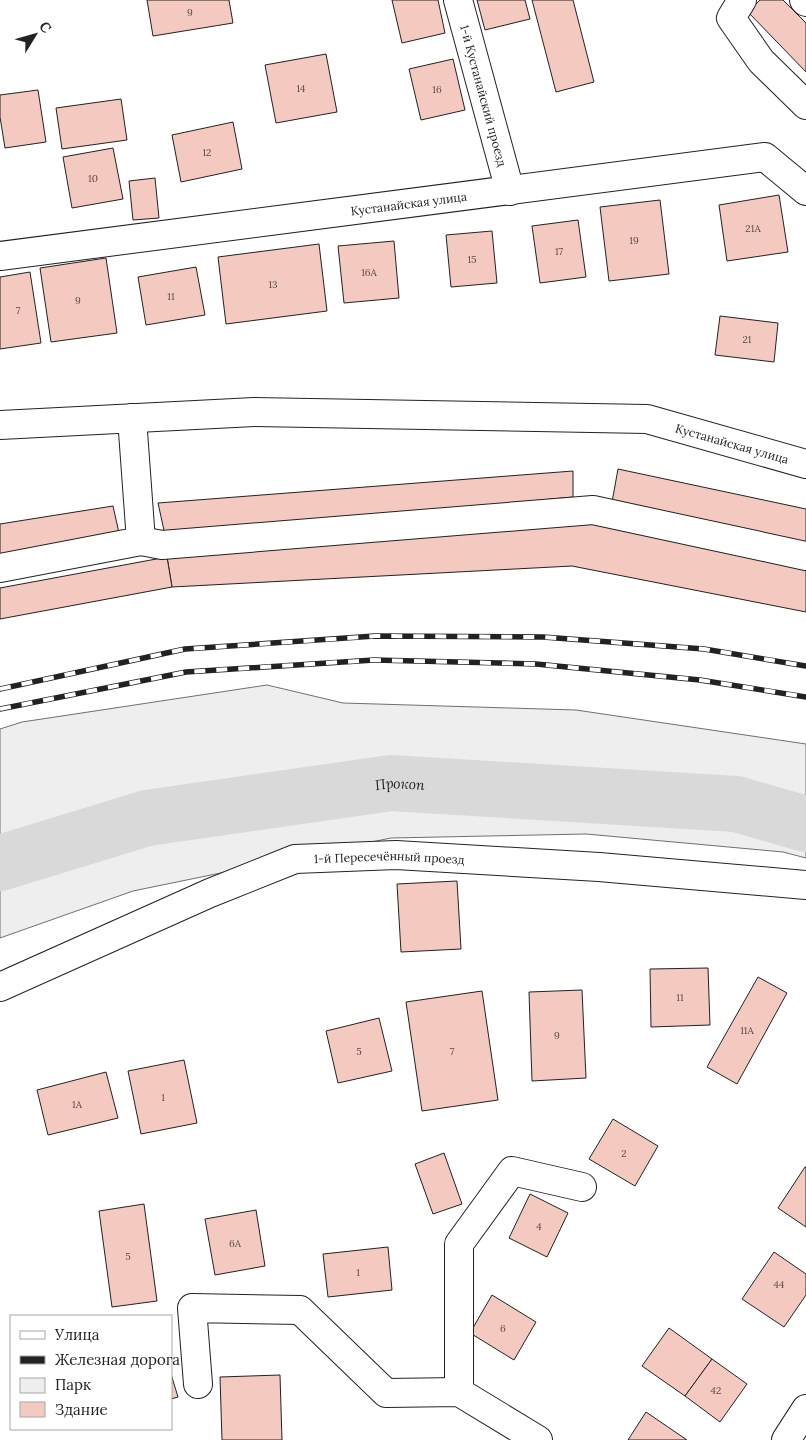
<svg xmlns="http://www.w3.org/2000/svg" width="806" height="1440" font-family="Lora,serif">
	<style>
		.green { fill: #eee; stroke: #6f6f6f }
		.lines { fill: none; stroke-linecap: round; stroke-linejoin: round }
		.river { stroke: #d9d9d9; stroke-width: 56 }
		.building { fill: #f3c9c0; stroke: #222 }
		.minor-casing { stroke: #222; stroke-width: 30 }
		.minor { stroke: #fff; stroke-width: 28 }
		.rail-casing { stroke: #222; stroke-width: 5.5 }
		.rail { stroke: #fff; stroke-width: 4; stroke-dasharray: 11; stroke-linecap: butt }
		.labels { text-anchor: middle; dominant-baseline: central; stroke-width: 4; stroke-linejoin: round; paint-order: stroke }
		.number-label { font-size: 10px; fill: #564c4a }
		.street-label { font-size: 12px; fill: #222; stroke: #fff }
		.water-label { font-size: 14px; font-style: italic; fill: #222; stroke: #fff }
	</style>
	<rect width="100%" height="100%" fill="#fff"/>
	<path class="green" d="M267,685l76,18 233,7 230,34v114l-23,-6 -197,-18 -195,4 -258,53 -133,47v-209l22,-7z"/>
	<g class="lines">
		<path class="river" id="s1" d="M0,863l147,-45 244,-35 345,21 70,20"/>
	</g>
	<g class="building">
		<path d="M147,0h82l4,23 -80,13z"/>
		<path d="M392,0h46l7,33 -43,10z"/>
		<path d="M477,0h48l5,19 -45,11z"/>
		<path d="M532,0h41l21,82 -38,10z"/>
		<path d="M760,0h23l23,23v49l-58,-60z"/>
		<path d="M326,54l11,58 -61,11 -11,-58z"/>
		<path d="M453,59l12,51 -44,10 -12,-51z"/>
		<path d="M38,90l8,52 -41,6 -5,-31v-22z"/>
		<path d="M121,99l6,41 -65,9 -6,-41z"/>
		<path d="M233,122l9,47 -61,13 -9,-47z"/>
		<path d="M113,148l10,51 -51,9 -9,-51z"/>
		<path d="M155,178l4,40 -26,2 -4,-39z"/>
		<path d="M779,195l9,57 -61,9 -8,-56z"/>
		<path d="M660,200l9,74 -60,7 -9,-74z"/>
		<path d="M578,220l8,57 -46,6 -8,-57z"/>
		<path d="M492,231l5,52 -46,4 -5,-52z"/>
		<path d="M394,241l5,57 -55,5 -6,-57z"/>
		<path d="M319,244l8,67 -101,13 -8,-67z"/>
		<path d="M106,258l11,75 -66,9 -11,-74z"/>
		<path d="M196,267l9,48 -59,10 -8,-48z"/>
		<path d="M30,272l11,71 -41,6v-72z"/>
		<path d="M720,316l58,7 -4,39 -59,-7z"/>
		<path d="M618,469l188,40v36l-194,-43z"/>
		<path d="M573,471v26l-408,38 -7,-32z"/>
		<path d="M113,506l6,27 -119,23v-32z"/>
		<path d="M586,523l39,4 181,41v44l-234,-46 -400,21 -5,-30z"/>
		<path d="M167,557l5,30 -172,32v-31z"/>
		<path d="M457,881l4,68 -60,3 -4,-68z"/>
		<path d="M708,968l2,57 -59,2 -1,-58z"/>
		<path d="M758,977l29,16 -50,91 -30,-17z"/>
		<path d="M582,990l4,88 -54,3 -3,-89z"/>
		<path d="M482,991l16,109 -76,11 -16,-109z"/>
		<path d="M379,1018l13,53 -54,12 -12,-52z"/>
		<path d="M184,1060l13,63 -56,11 -13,-63z"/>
		<path d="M106,1072l12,46 -70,17 -11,-45z"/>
		<path d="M613,1119l45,27 -23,40 -46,-27z"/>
		<path d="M444,1153l18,51 -29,10 -18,-50z"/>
		<path d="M805,1167h1v60l-28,-19z"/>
		<path d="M530,1194l38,19 -21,44 -38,-19z"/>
		<path d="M144,1204l13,97 -45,6 -13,-96z"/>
		<path d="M256,1210l9,56 -50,9 -10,-56z"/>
		<path d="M388,1247l4,43 -64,7 -5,-43z"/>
		<path d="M774,1252l32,22v21l-22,32 -42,-28z"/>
		<path d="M492,1295l44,27 -22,38 -44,-27z"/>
		<path d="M669,1328l43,31 -27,37 -43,-30z"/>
		<path d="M712,1359l35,25 -27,38 -35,-26z"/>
		<path d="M171,1374l7,23 -7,2z"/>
		<path d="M280,1375l2,65h-60l-2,-63z"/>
		<path d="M646,1412l41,28h-59z"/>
	</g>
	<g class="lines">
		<g class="minor-casing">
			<g id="minor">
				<path id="s2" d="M458,0l52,191"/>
				<path d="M742,0l-11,18 30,43 45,44"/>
				<path d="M804,0l2,2"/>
				<path id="s3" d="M0,256l765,-99 41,34"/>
				<path id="s4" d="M0,425l254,-13 393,7 159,45"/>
				<path d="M141,541l21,4 431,-35 213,46"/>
				<path d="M0,568l141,-27 -9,-123"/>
				<path id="s5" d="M0,987l210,-94 85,-34 101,-4 203,12 207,18"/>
				<path d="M198,1384l-6,-76 108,2 86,83 73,-1 79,48"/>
				<path d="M459,1392v-148l53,-73 70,16"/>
				<path d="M786,1440l20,-31"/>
			</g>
		</g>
		<use href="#minor" class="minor"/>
		<g class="rail-casing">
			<g id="rail">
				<path d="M0,689l185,-40 190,-13 168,1 161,12 102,17"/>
				<path d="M0,709l186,-37 188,-12 162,4 164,16 106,17"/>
			</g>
		</g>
		<use href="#rail" class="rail"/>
	</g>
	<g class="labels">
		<g class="number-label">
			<text x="190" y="12">9</text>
			<text x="301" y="88">14</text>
			<text x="437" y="89">16</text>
			<text x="207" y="152">12</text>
			<text x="93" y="178">10</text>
			<text x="753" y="228">21А</text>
			<text x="634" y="240">19</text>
			<text x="559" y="251">17</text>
			<text x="472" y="259">15</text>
			<text x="369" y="272">16А</text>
			<text x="273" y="284">13</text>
			<text x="171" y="296">11</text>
			<text x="78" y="300">9</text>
			<text x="18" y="310">7</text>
			<text x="747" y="339">21</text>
			<text x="680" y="997">11</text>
			<text x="747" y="1030">11А</text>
			<text x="557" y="1035">9</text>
			<text x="359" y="1051">5</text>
			<text x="452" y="1051">7</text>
			<text x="163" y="1097">1</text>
			<text x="77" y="1104">1А</text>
			<text x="624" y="1153">2</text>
			<text x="539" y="1226">4</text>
			<text x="235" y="1243">6А</text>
			<text x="128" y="1256">5</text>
			<text x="358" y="1272">1</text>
			<text x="779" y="1284">44</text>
			<text x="503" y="1328">6</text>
			<text x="716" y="1390">42</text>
		</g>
		<g class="street-label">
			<text stroke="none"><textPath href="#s2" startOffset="99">1-й Кустанайский проезд</textPath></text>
			<text stroke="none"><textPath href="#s3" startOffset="412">Кустанайская улица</textPath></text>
			<text stroke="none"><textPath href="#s4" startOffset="736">Кустанайская улица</textPath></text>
			<text stroke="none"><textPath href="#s5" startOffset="416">1-й Пересечённый проезд</textPath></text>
		</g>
		<g class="water-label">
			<text stroke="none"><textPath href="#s1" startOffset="409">Прокоп</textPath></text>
		</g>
	</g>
	<rect x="10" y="1315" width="162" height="115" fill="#ffffff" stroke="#a7a7a7"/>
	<rect x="20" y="1331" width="25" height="8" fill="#ffffff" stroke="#a7a7a7"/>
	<text x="55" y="1340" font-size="15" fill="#222222">Улица</text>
	<rect x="20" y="1356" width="25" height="8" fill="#222222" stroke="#a7a7a7"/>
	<text x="55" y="1365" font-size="15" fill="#222222">Железная дорога</text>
	<rect x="20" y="1378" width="25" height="15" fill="#eeeeee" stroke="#a7a7a7"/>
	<text x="55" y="1390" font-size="15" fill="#222222">Парк</text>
	<rect x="20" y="1402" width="25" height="15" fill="#f3c9c0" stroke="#a7a7a7"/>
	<text x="55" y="1415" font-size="15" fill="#222222">Здание</text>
	<g transform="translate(35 35) rotate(53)" stroke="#ffffff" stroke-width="4" paint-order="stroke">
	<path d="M0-4L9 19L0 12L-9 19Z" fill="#222222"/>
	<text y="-8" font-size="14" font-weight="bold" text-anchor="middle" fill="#222222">С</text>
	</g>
</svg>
